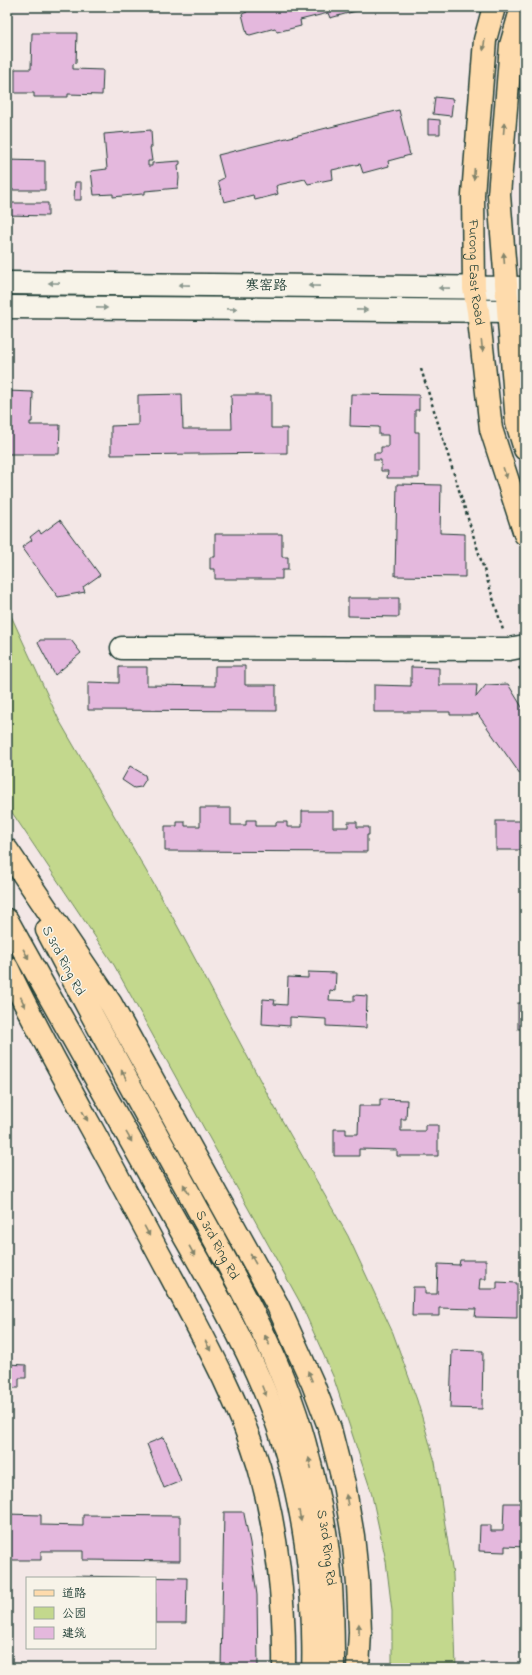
<svg xmlns="http://www.w3.org/2000/svg" width="532" height="1675" font-family="'Indie Flower','LXGW WenKai TC',sans-serif">
	<style>
		.green { fill: #c3d88d; stroke: #718a60 }
		.building { fill: #e4b8dd; stroke: #1f3d34 }
		.lines { fill: none; stroke-linecap: round; stroke-linejoin: round }
		.minor-casing { stroke: #1f3d34; stroke-width: 25 }
		.major-casing { stroke: #1f3d34; stroke-width: 25 }
		.highway-casing { stroke: #1f3d34; stroke-width: 25 }
		.path { stroke: #1f3d34; stroke-width: 2.5; stroke-dasharray: 3 3; stroke-linecap: butt }
		.minor { stroke: #f7f3e8; stroke-width: 22 }
		.major { stroke: #fedbac; stroke-width: 22 }
		.highway { stroke: #fedbac; stroke-width: 22 }
		.oneway { fill: #83846a }
		.oneway2 { fill: #8b988e }
		.labels { text-anchor: middle; dominant-baseline: central; stroke-width: 3; stroke-linejoin: round; paint-order: stroke }
		.street-label { font-size: 14px; fill: #1f3d34; stroke: #f7f3e8 }
	</style>
	<rect width="100%" height="100%" fill="#f3e7e6"/>
	<filter id="ink" filterUnits="userSpaceOnUse"><feTurbulence type="fractalNoise" baseFrequency=".025" numOctaves="2"/><feDisplacementMap in="SourceGraphic" scale="8" xChannelSelector="R" yChannelSelector="G"/><feConvolveMatrix kernelMatrix="1 2 1 2 8 2 1 2 1" color-interpolation-filters="sRGB"/></filter>
	<g filter="url(#ink)">
		<path class="green" d="M7,607l52,113 112,194 104,194 73,128 45,97 24,67 18,62 18,113 3,93h-64v-57l-6,-50 -15,-70 -38,-115 -32,-72 -187,-339 -107,-160z"/>
		<g class="building">
			<path d="M245,7h110l1,4 -26,7 -2,-5 -28,7 1,6 -24,6 -2,-4 -25,7 -3,-1 -5,-20 5,-2z"/>
			<path d="M32,33h45l-1,30 -3,1v5l30,1 -1,25 -34,-1v3h-34v-4h-19v-24h16z"/>
			<path d="M435,97l18,2 -2,17 -18,-2z"/>
			<path d="M399,110l11,45 -22,6 1,5 -26,7 -3,-9 -28,6 1,9 -25,5 -3,-5 -27,6 -2,1 2,8 -3,1 -20,5 -2,-5 -29,7 -6,-21 6,-3 -6,-23z"/>
			<path d="M428,119l12,1v14h-12z"/>
			<path d="M151,130l1,17h-2l2,14h-4v5h4v-3l28,-2v3l-2,1 1,13 -1,10 -33,3v3h-3l-29,3v-3l-19,1 -3,-24 16,-2 -3,-35z"/>
			<path d="M7,160l38,1v29h-38z"/>
			<path d="M75,182h6v18h-7z"/>
			<path d="M7,201v2h41v13l-41,-1z"/>
			<path d="M7,391l26,1 -1,30h-2v3h30l-1,29h-52z"/>
			<path d="M182,394l1,35h49l-1,-34h40v33h16v25l-176,2v-29l27,-1v-30z"/>
			<path d="M351,394l68,1v15h-4v22h4v46h-32l1,-7h-7v-11h-7v-7h7v-6h7v-12h-9v-8l-29,-1z"/>
			<path d="M397,484l44,1 -1,48 25,1v43l-70,-1z"/>
			<path d="M60,520l40,55 -17,12 2,5 -27,5 -36,-50 10,-7 -2,-3 9,-7 2,4z"/>
			<path d="M215,534h67v23h6v13h-6v9h-67v-10h-5v-12h5z"/>
			<path d="M348,598h51v19l-51,-1z"/>
			<path d="M40,640h31l10,13 -26,22 -17,-32z"/>
			<path d="M215,666h30v19h31v26l-188,-1v-28l31,1v-16h28v18l68,1z"/>
			<path d="M411,667l28,1v17h38l-1,12 10,-12 22,-1 17,28v69l-48,-68v2h-27v-3h-76v-27l37,1z"/>
			<path d="M130,766l15,9 1,4 -5,8 -7,1 -12,-8z"/>
			<path d="M200,808h31v17h15v-5h10v6h20v-4h11v5h15v-16h31v16h15v-5h9v5h12v8h-2v17l-202,-1v-25h12v-4h8v4h15z"/>
			<rect x="496" y="821" width="29" height="29"/>
			<path d="M308,972l28,1 -1,18 -5,-1 -1,10 25,1v-6l13,1 -1,32 -40,-2v-7l-36,-2v9l-28,-2 1,-25 12,1 -1,4 13,1 1,-28 20,1z"/>
			<rect x="518" y="1003" width="7" height="26"/>
			<path d="M380,1099l27,1 -1,19h-5v12h24v-6h13v31h-41v-6l-38,-1v7h-25v-27h12v5h12l1,-28h21z"/>
			<path d="M460,1260h26v19h-6l-1,10h18v-7l20,1v35l-42,-1 1,-8 -37,-1v8h-27l1,-29h12v7h12l1,-30 21,1z"/>
			<path d="M452,1350l31,1 -1,58 -32,-1z"/>
			<path d="M7,1364l19,1v13h-7v10h-12z"/>
			<path d="M164,1437l17,44 -17,7 -17,-44z"/>
			<path d="M525,1497v50l-20,-1v6l-26,-1 1,-26h11v6h12l1,-28h21z"/>
			<path d="M224,1512h20v2l6,29 7,52 1,73h-37z"/>
			<path d="M7,1514l34,1v10l42,1v-11l97,1v45l-97,-1v-9h-42v9h-34z"/>
			<path d="M72,1576l115,2 -1,45h-31v-45h-83z"/>
		</g>
		<g class="lines">
			<g class="minor-casing">
				<g id="minor">
					<path d="M7,283l518,5"/>
					<path d="M7,307l518,4"/>
					<path d="M122,648l387,1 16,-3"/>
				</g>
			</g>
			<g class="major-casing">
				<g id="major">
					<path id="s1" d="M494,7l-9,33 -12,155 1,93 4,23 13,118 34,105"/>
					<path d="M522,7l-11,38 -12,150 18,228 8,26"/>
				</g>
			</g>
			<g class="highway-casing">
				<g id="highway">
					<path d="M7,850l104,154 167,302 35,78 17,45 14,55 9,52 5,48 2,48 -2,36"/>
					<path d="M7,920c51,93 104,184 155,277 35,63 74,126 102,193 31,72 47,159 49,237 0,13 1,27 0,41"/>
					<path id="s2" d="M47,930c46,88 94,176 142,263 46,85 96,168 119,263 9,35 18,71 21,107 4,35 4,70 4,105"/>
					<path d="M7,967c24,52 53,102 80,153 30,54 58,108 87,162 32,60 65,120 85,185 18,63 26,136 25,201"/>
				</g>
			</g>
			<g class="path">
				<path d="M421,369l82,261"/>
				<path d="M519,667l6,10"/>
			</g>
			<use href="#minor" class="minor"/>
			<use href="#major" class="major"/>
			<use href="#highway" class="highway"/>
		</g>
		<defs><path id="oneway-solid" d="M-6-.8H1V-3.2L6.5 0L1 3.2V.8H-6Z"/></defs>
		<g class="oneway">
			<use href="#oneway-solid" transform="translate(484 45) rotate(97)"/>
			<use href="#oneway-solid" transform="translate(504 128) rotate(-85)"/>
			<use href="#oneway-solid" transform="translate(474 174) rotate(94)"/>
			<use href="#oneway-solid" transform="translate(504 258) rotate(-94)"/>
			<use href="#oneway-solid" transform="translate(482 346) rotate(84)"/>
			<use href="#oneway-solid" transform="translate(505 473) rotate(72)"/>
			<use href="#oneway-solid" transform="translate(26 954) rotate(61)"/>
			<use href="#oneway-solid" transform="translate(23 1002) rotate(65)"/>
			<use href="#oneway-solid" transform="translate(124 1075) rotate(-119)"/>
			<use href="#oneway-solid" transform="translate(85 1116) rotate(61)"/>
			<use href="#oneway-solid" transform="translate(129 1137) rotate(60)"/>
			<use href="#oneway-solid" transform="translate(186 1189) rotate(-119)"/>
			<use href="#oneway-solid" transform="translate(147 1231) rotate(62)"/>
			<use href="#oneway-solid" transform="translate(192 1251) rotate(61)"/>
			<use href="#oneway-solid" transform="translate(253 1259) rotate(-119)"/>
			<use href="#oneway-solid" transform="translate(267 1340) rotate(-115)"/>
			<use href="#oneway-solid" transform="translate(208 1346) rotate(62)"/>
			<use href="#oneway-solid" transform="translate(310 1376) rotate(-113)"/>
			<use href="#oneway-solid" transform="translate(264 1391) rotate(68)"/>
			<use href="#oneway-solid" transform="translate(310 1463) rotate(-103)"/>
			<use href="#oneway-solid" transform="translate(347 1500) rotate(-100)"/>
			<use href="#oneway-solid" transform="translate(300 1516) rotate(79)"/>
			<use href="#oneway-solid" transform="translate(359 1629) rotate(-91)"/>
		</g>
		<g class="oneway2">
			<use href="#oneway-solid" transform="translate(54 283) rotate(-179)"/>
			<use href="#oneway-solid" transform="translate(184 285) rotate(-179)"/>
			<use href="#oneway-solid" transform="translate(314 286) rotate(-179)"/>
			<use href="#oneway-solid" transform="translate(444 288) rotate(-179)"/>
			<use href="#oneway-solid" transform="translate(102 308) rotate(1)"/>
			<use href="#oneway-solid" transform="translate(232 309) rotate(1)"/>
			<use href="#oneway-solid" transform="translate(362 310) rotate(1)"/>
		</g>
	</g>
	<g class="labels">
		<g class="street-label">
			<text stroke="none"><textPath href="#s1" startOffset="267">Furong East Road</textPath></text>
			<text transform="translate(266 286) rotate(1)">寒窑路</text>
			<text transform="translate(63 961) rotate(62)">S 3rd Ring Rd</text>
			<text stroke="none"><textPath href="#s2" startOffset="358">S 3rd Ring Rd</textPath></text>
			<text stroke="none"><textPath href="#s2" startOffset="682">S 3rd Ring Rd</textPath></text>
		</g>
	</g>
	<rect width="532" height="1675" fill="none" stroke="#f7f3e8" stroke-width="24"/>
	<rect x="12" y="12" width="508" height="1651" fill="none" stroke="#1f3d34" stroke-width="1.5" filter="url(#ink)"/>
	<rect x="26" y="1577" width="130" height="72" fill="#f7f3e8" stroke="#a1aaa0"/>
	<rect x="34" y="1590" width="20" height="6" fill="#fedbac" stroke="#a1aaa0"/>
	<text x="62" y="1597" font-size="12" fill="#1f3d34">道路</text>
	<rect x="34" y="1607" width="20" height="12" fill="#c3d88d" stroke="#a1aaa0"/>
	<text x="62" y="1617" font-size="12" fill="#1f3d34">公园</text>
	<rect x="34" y="1627" width="20" height="12" fill="#e4b8dd" stroke="#a1aaa0"/>
	<text x="62" y="1637" font-size="12" fill="#1f3d34">建筑</text>
</svg>
